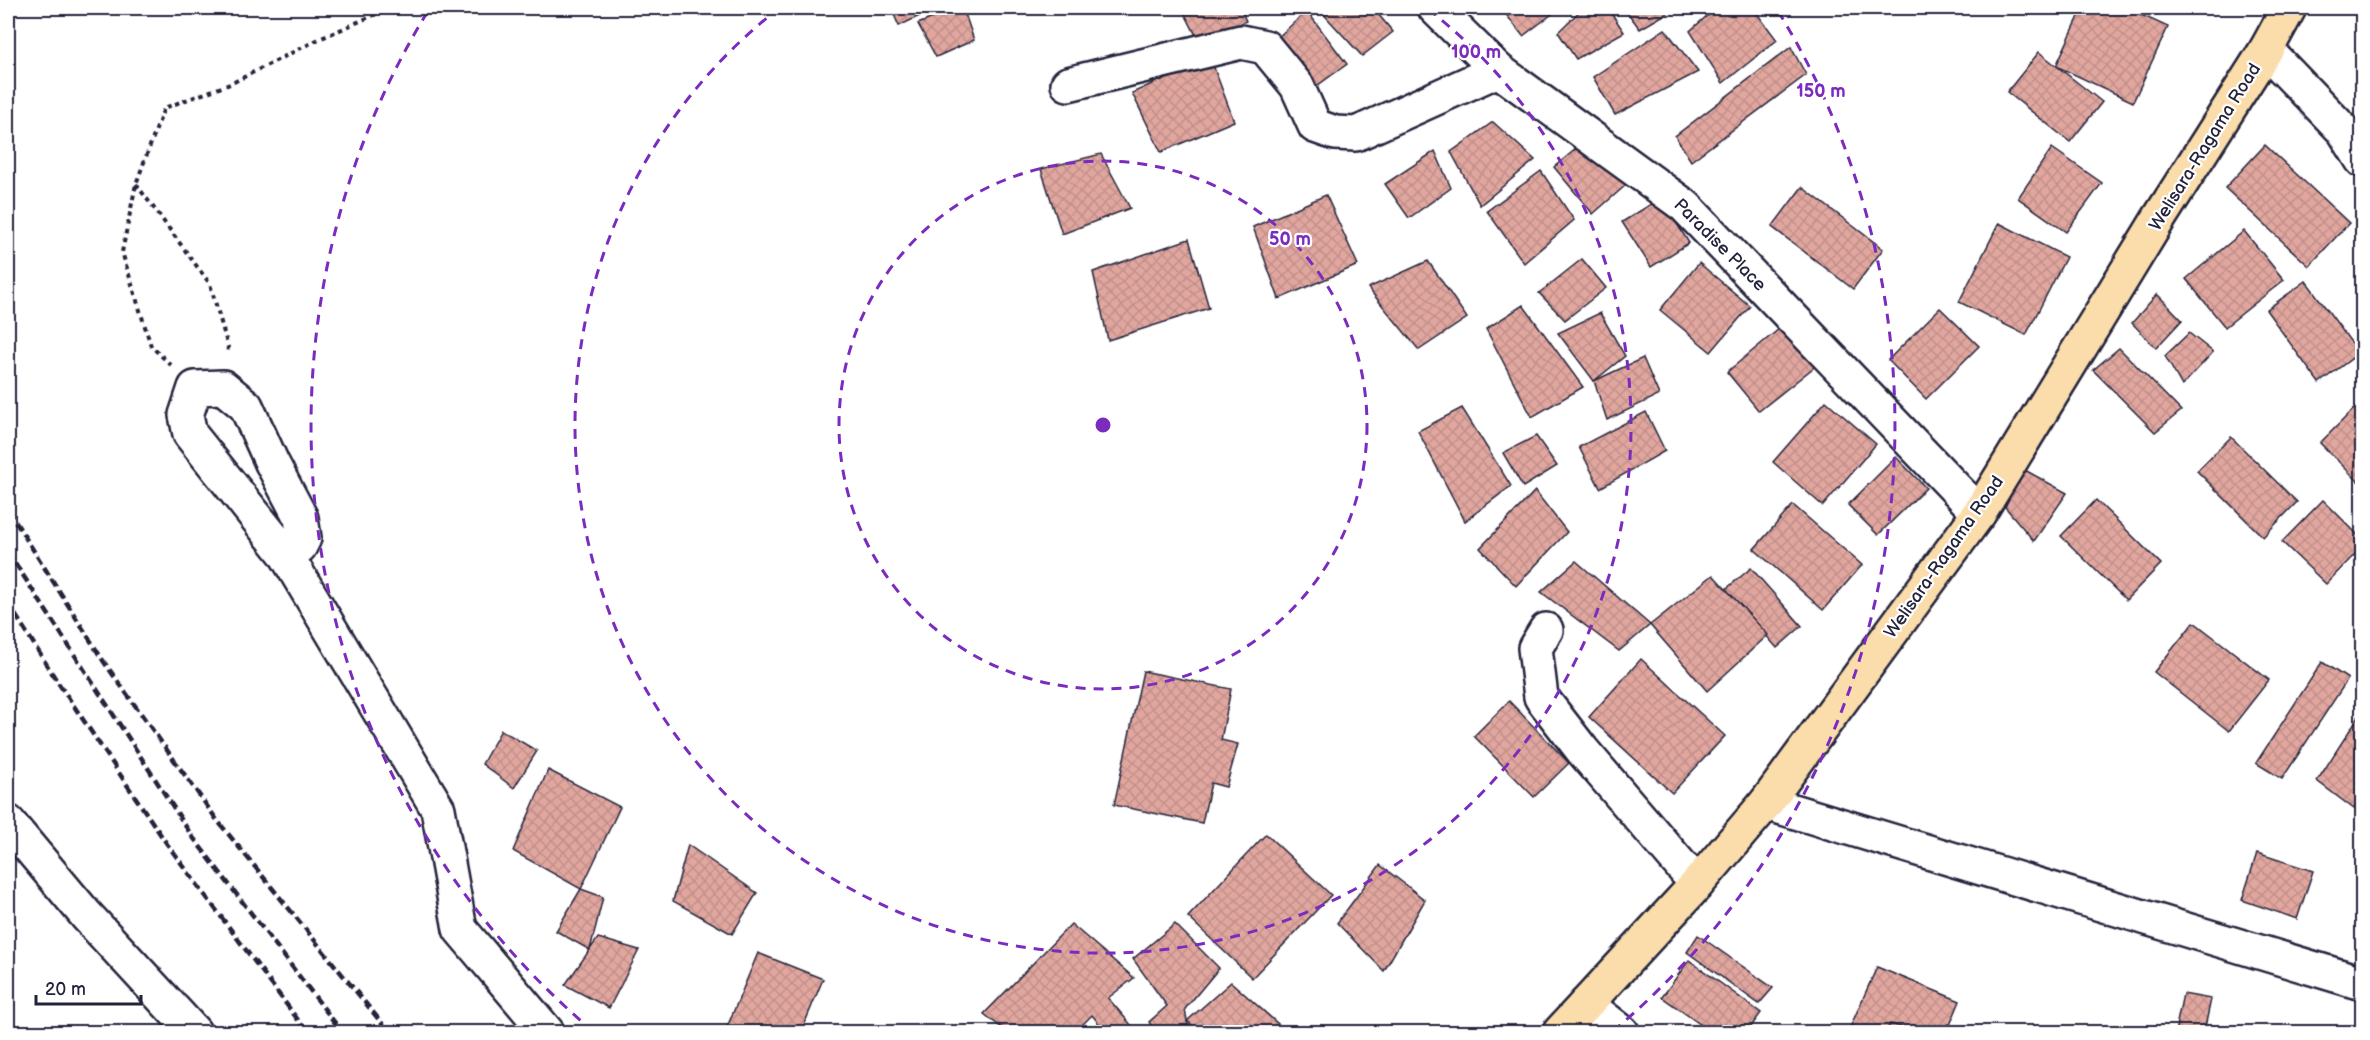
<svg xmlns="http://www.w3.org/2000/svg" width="2370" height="1040" font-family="'Balsamiq Sans',sans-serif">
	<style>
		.building { fill: url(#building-cross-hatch); stroke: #22223b; stroke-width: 1.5 }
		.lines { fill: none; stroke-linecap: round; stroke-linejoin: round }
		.minor-casing { stroke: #22223b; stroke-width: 38 }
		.major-casing { stroke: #22223b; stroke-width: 38 }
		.path { stroke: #22223b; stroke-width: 4; stroke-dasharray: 4.5 4.5; stroke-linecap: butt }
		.minor { stroke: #fff; stroke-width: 33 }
		.major { stroke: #faddab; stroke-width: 33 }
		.rail { stroke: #22223b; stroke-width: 4.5; stroke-dasharray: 9 4.5; stroke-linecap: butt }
		.ring { fill: none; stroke: #7b2cbf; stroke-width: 3; stroke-dasharray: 10 8 }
		.labels { text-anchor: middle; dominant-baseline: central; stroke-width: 4.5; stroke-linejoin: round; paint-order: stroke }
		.street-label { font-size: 18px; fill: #22223b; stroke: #fff }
		.centre { fill: #7b2cbf; stroke: #fff; stroke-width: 3 }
		.ring-label { font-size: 18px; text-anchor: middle; font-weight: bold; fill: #7b2cbf; stroke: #fff; stroke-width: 4.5; stroke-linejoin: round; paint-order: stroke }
	</style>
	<defs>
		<pattern id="building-cross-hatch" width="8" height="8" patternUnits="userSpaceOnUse" patternTransform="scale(1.5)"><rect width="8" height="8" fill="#e1a79f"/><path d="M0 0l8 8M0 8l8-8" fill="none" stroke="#c18f8a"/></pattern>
	</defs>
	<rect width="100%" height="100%" fill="#fff"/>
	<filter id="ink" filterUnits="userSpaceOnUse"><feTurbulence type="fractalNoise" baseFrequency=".0167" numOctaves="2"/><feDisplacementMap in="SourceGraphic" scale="12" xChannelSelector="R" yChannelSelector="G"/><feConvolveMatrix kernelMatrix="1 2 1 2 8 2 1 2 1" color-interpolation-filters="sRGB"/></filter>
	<g filter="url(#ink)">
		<g class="building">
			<path d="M891,8h45l-37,18z"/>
			<path d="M958,8h5l11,32 -38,17 -18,-33z"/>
			<path d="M1182,8h58l6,13 -46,22z"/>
			<path d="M1318,8h55l20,24 -31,24z"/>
			<path d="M1501,8h59l-37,28z"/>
			<path d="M1583,8h25l16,24 -48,27 -18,-27z"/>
			<path d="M1624,8h52l-36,21z"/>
			<path d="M1716,8h37l24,32 -54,43 -33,-52z"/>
			<path d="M2083,8h43l42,19 -35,75 -77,-36z"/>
			<path d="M1307,11l40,53 -33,24 -37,-50z"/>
			<path d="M1665,29l33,43 -83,43 -22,-38z"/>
			<path d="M1791,47l15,28 -115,86 -16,-25z"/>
			<path d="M2039,52l63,50 -32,40 -63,-50z"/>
			<path d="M1210,57l24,64 -73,31 -29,-59z"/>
			<path d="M1493,122l42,38 -55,45 -29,-53z"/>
			<path d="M1588,139l38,46 -33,29 -39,-47z"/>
			<path d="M2265,145l84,78 -40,43 -84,-78z"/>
			<path d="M2052,148l50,35 -36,49 -48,-34z"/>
			<path d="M1435,151l16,37 -42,30 -24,-34z"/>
			<path d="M1101,154l29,54 -68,26 -21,-65z"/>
			<path d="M1541,171l33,49 -50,43 -37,-52z"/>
			<path d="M1802,187l81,62 -30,40 -81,-62z"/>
			<path d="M1326,195l32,70 -79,34 -26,-72z"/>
			<path d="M1661,198l28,45 -38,24 -29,-45z"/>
			<path d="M1999,223l67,34 -40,78 -67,-33z"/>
			<path d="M2244,231l40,49 -59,47 -39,-48z"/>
			<path d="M1189,239l20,69 -101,32 -15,-68z"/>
			<path d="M1582,259l24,29 -41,32 -26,-27z"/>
			<path d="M1428,261l39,57 -48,32 -51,-62z"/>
			<path d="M1699,263l51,43 -39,46 -51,-42z"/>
			<path d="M2306,281l53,72 -40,30 -53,-73z"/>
			<path d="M2157,294l25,26 -26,28 -24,-25z"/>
			<path d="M1523,305l60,82 -51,30 -46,-88z"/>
			<path d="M1940,308l39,38 -53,53 -38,-39z"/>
			<path d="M1600,313l25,43 -31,25 -36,-48z"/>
			<path d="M1785,324l33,40 -59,47 -32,-39z"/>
			<path d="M2189,333l24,19 -31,34 -17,-30z"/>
			<path d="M2119,348l62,63 -26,21 -62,-62z"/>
			<path d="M1643,358l16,37 -52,25 -13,-39z"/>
			<path d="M1826,401l50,43 -53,62 -50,-44z"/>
			<path d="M2357,406l5,5v74l-42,-42z"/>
			<path d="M1462,408l49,78 -46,35 -47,-90z"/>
			<path d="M1646,412l19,39 -65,37 -21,-41z"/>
			<path d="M1536,436l21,30 -34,21 -20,-34z"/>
			<path d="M2231,437l66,65 -34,35 -66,-66z"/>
			<path d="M1896,457l30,31 -48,47 -30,-30z"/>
			<path d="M2023,469l44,24 -33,48 -29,-34z"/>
			<path d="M1535,491l32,41 -51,54 -36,-38z"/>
			<path d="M2096,500l65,64 -35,36 -65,-64z"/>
			<path d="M2323,500l39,39v8l-36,37 -44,-42z"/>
			<path d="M1793,505l69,60 -39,45 -69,-61z"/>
			<path d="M1576,561l74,64 -31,26 -78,-59z"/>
			<path d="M1751,568l51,58 -25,22 -51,-59z"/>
			<path d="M1713,575l55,60 -61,56 -57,-66z"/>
			<path d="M2194,622l75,58 -40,51 -75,-59z"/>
			<path d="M1641,659l84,77 -53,57 -83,-76z"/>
			<path d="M2322,662l26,17 -66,100 -26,-16z"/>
			<path d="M1143,671l88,18 -10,51 17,4 -12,43 -15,-4 -9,40 -88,-18z"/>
			<path d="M1509,701l60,62 -35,34 -60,-61z"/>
			<path d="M2362,711v87l-8,11 -37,-28z"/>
			<path d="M501,730l36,21 -23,37 -32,-24z"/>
			<path d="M548,770l72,37 -39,82 -68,-38z"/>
			<path d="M1266,834l65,61 -79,83 -64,-61z"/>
			<path d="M688,845l69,48 -25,41 -59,-33z"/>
			<path d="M2257,853l56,18 -16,48 -55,-19z"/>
			<path d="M1380,865l45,35 -41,71 -47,-48z"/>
			<path d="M581,889l22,8 -13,53 -34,-19z"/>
			<path d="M1071,924l63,54 -26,20 29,34h-31l-14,-17 -17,17h-68l-23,-18z"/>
			<path d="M1175,924l44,44 -34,41 4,23h-34l-6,-10 18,-16 -34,-47z"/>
			<path d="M1698,935l75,53 -14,16 -72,-52z"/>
			<path d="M598,938l41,12 -30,58 -44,-23z"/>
			<path d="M758,953l65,26 -22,53h-76z"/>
			<path d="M1689,960l72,53 -14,19h-36l-49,-35z"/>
			<path d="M1877,967l83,34 -13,31h-99z"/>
			<path d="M1231,982l56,50h-87l-13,-11z"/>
			<path d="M2183,994l28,5 -7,33h-29z"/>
			<path d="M1890,1024l30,8h-34z"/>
			<path d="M1948,1024l15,8h-22z"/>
		</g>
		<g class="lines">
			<g class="minor-casing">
				<g id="minor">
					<path d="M1435,8l63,62 187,136 294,307"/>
					<path d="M2266,50l78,81 18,29"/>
					<path d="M1068,84l173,-42 24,5 32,39 18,40 20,7 21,1 142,-64"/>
					<path d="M285,553l15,-7 4,-8 -3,-20 -29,-55 -26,-57 -23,-19 -28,1 -9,27 4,19 95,119 153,256 22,120 87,103"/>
					<path d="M1546,630l-11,18 6,49 41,53 115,134"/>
					<path d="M1766,803l596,180"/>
					<path d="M8,822l78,93 108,117"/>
					<path d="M1586,1004l36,28"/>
				</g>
			</g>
			<g class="major-casing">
				<path id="major" d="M1560,1032l137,-148 69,-81 213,-290 179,-293 108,-170 23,-42"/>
			</g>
			<g class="path">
				<path d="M136,184l74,100 18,63 -1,7"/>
				<path d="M171,365l-20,-19 -29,-94 14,-68 28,-76 66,-24 87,-44 73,-32"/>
			</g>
			<use href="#minor" class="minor"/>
			<use href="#major" class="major"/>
			<g class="rail">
				<path d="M8,510l96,152 113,158 172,212"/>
				<path d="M8,552l184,284 150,196"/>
				<path d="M8,603l49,78 110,163 140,188"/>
			</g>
		</g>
	</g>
	<g class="ring">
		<circle cx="1103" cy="425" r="264"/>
		<path d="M1428 9A528 528 0 1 1 778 9"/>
		<path d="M594 1032A792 792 0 0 1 428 11M1778 11A792 792 0 0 1 1612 1032"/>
	</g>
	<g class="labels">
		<g class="street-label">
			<text transform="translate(2205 147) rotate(-58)">Welisara-Ragama Road</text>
			<text transform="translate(1720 245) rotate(45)">Paradise Place</text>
			<text transform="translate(1944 557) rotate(-55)">Welisara-Ragama Road</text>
		</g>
	</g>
	<circle cx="1103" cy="425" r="9" class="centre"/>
	<g class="ring-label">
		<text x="1476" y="58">100 m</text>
		<text x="1821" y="97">150 m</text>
		<text x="1290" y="245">50 m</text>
	</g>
	<rect width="2370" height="1040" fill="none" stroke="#fff" stroke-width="30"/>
	<rect x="15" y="15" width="2340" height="1010" fill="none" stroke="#22223b" stroke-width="2" filter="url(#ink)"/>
	<path d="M36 995v9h105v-9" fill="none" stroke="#22223b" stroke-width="3"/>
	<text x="45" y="995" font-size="18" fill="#22223b" stroke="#ffffff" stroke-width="4.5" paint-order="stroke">20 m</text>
</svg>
